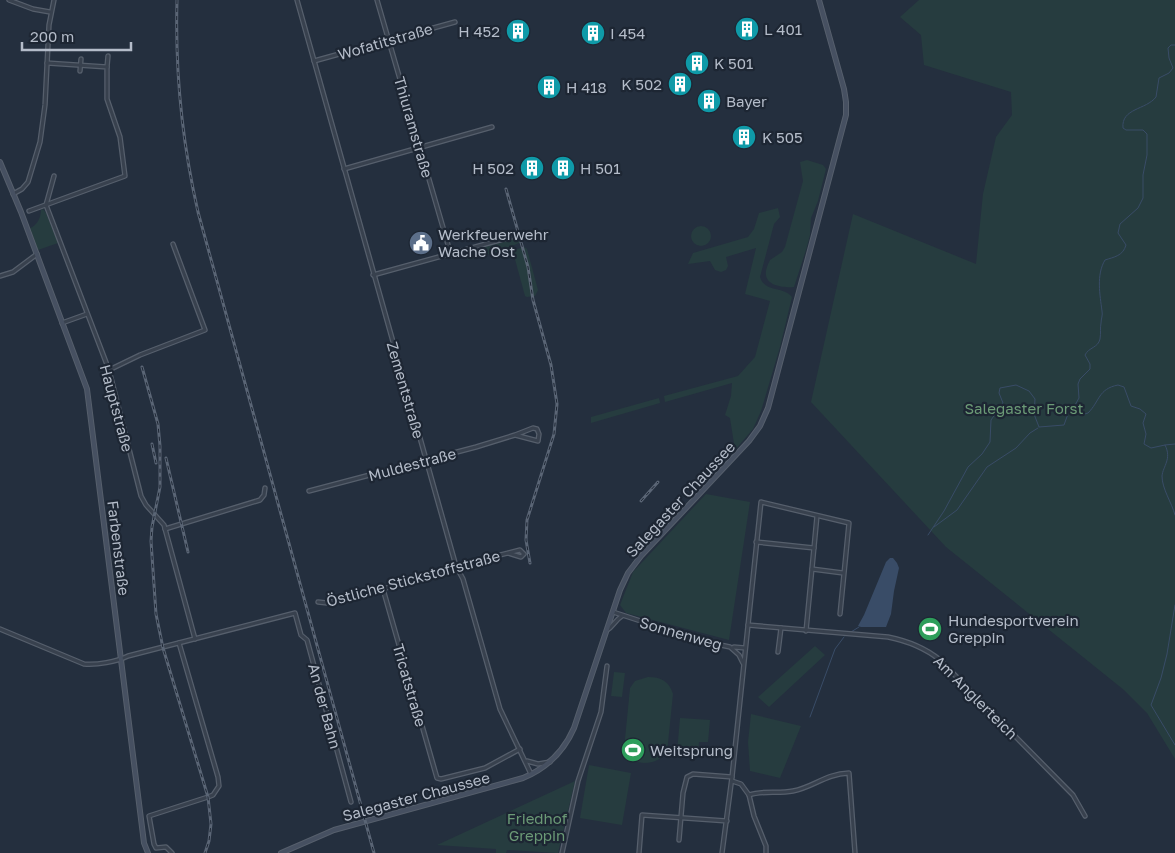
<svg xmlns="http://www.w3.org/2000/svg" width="1175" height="853" font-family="'Golos Text',sans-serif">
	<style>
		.green { fill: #263c3f }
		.water { fill: #394c67 }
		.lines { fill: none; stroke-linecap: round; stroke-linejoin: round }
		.stream { stroke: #394c67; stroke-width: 1 }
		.street-casing { stroke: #565f6c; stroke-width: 5.5 }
		.secondary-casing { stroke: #565f6c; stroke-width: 6 }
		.street { stroke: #38414e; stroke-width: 3 }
		.secondary { stroke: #465061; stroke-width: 4 }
		.rail-casing { stroke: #5a6575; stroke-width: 3 }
		.rail { stroke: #1d2633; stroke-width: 1; stroke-dasharray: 4; stroke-linecap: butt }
		.labels { text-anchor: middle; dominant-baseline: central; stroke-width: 4.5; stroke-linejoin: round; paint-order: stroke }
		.poi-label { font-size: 15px; fill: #b4bcc9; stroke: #1d2633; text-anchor: start }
		.street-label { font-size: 15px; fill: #b4bcc9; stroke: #1d2633 }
		.park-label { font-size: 15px; fill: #6b9a76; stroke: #1d2633 }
	</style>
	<rect width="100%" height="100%" fill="#242f3e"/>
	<g class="green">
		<path d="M919,0h256v759l-28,-46 -23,-23 -178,-143 -135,-145 42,-188 123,50 7,-70 13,-57 16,-22 -1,-23 -87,-27 -3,-30 -21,-18z"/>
		<path d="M807,160l16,5 3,4 -8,32 -7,17 -1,17 -4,15 -12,37c-9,1 -27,-1 -28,-12 -1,-4 2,-11 4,-15l12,-8 3,-5 18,-66 -3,-19z"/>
		<path d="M778,208l2,9 -6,7 -14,53c5,16 23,9 32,20l-12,50 -19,64 -8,18 -18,21 -5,-32 -5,-3 6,-19 1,-13 -67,19 -1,-6 74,-20 17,-19 15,-56 -25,-7 11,-46 -30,9 2,9 -2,4 -5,2 -6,-2 -5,-9 -22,3 5,-11 55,-16 6,-8 5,-16z"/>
		<path d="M43,209l3,4 12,30 -20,7 -8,-22c7,-2 11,-11 11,-18z"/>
		<circle cx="701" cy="236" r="10"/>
		<path d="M522,237l1,4 -17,8 -37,11 -2,-1 -1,-5 1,-2z"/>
		<path d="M524,247l3,2 11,41 -3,6 -8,1 -2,-1 -12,-44 1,-2z"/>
		<path d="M659,398l1,5 -69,20v-6z"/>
		<path d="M706,494l44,8 -21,138 -103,-27 -6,-8 13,-33z"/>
		<path d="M815,646l10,9 -56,52 -11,-10z"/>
		<path d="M614,672l11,1 -3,24 -11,-1z"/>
		<path d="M648,677c13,0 21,4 25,17l-6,59c-9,9 -23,14 -35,6 -3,-2 -6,-7 -8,-10l6,-61 5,-7z"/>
		<path d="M751,714l50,12 -21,52 -30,-7 -2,-29z"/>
		<path d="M680,718l30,2 -2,22h-9l-1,12 -21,-2z"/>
		<path d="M589,765l42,8 -9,52 -42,-7z"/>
		<path d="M575,781l-17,72 -51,-3 -1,3h-10v-4l-59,-4z"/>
	</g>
	<path class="water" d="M890,558h3l4,5 2,5 -5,23 -3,23 -5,13h-25l-3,-1 6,-11 22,-53z"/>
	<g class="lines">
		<g class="stream">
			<path d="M1175,45h-4l-3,3 1,10 4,10 -4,5 -10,5 -3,19c-10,13 -35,11 -33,31l3,2h17l4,4v21l-4,20v23l-5,10 -18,16 -2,9 8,12c-3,11 -12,12 -21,15 -9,15 -5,35 -3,51 1,4 -1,8 -1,12 -1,5 0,10 -1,16 -2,9 -11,8 -15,16l5,9v5l-10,10 -2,5 1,14 -4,7 -6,5 12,5 7,-2c12,-12 10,-24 30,-28l6,2 7,19 9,3 6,5 -3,9 3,11 -2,10 7,4 14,-3c7,14 -2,21 -3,31 0,13 10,27 13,39"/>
			<path d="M1165,445l10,-1"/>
			<path d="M934,527l23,-17 30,-43 29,-19 14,-15 8,-5"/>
			<path d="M928,535l16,-24 24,-44 14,-13 8,-12 1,-22 12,-17 -4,-10 1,-5 16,-3 13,6 6,8 -1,15 5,13 25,-2 5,-14"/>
			<path d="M1175,605l-8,49 -6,24 -10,27 24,40"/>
			<path d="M851,632l8,-5"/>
			<path d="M810,717l25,-68 9,-12"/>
		</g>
		<g class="street-casing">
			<g id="street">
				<path d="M9,0l24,9 17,3"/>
				<path d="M297,0l159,566 7,13 37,130 31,65"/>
				<path d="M377,0l74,255"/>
				<path d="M314,61l141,-39"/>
				<path d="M107,67l1,-11"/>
				<path d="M80,71l1,-12"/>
				<path d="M344,169l148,-42"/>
				<path d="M54,176l-8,29 63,165 32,126 5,9 18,20 31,114"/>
				<path d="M13,194l9,-5 6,-7 12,-40 5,-37 4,-80 5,-25"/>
				<path d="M29,211l96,-35 -5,-39 -13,-38v-32l-60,-4"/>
				<path d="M373,275l149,-41"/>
				<path d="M0,276l13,-4 24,-18"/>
				<path d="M62,323l25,-9"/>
				<path d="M109,370l31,-15 65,-25 -32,-86"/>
				<path d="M309,491l167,-44 39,-12 23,6 1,-7 -2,-5 -4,-1 -18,7"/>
				<path d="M165,529l95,-29 4,-5 1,-7"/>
				<path d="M756,542l58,6"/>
				<path d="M812,569l31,4"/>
				<path d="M383,589l54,189 4,1 44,-11 35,-19"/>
				<path d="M318,602l9,1 56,-14 73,-23 64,-16 4,4 -3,3 -13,-4"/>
				<path d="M613,612l89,29 28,6 9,8 4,8"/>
				<path d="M748,625l140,12c20,4 36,10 52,23l133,135 12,21"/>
				<path d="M0,629l84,35c13,1 32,-2 44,-8l167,-43 6,22 6,5 44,162"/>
				<path d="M607,630c6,-3 7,-9 15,-14"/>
				<path d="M806,631l11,-115"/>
				<path d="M732,648l2,-1 11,1"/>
				<path d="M778,652l3,-24"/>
				<path d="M527,761l11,3 12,-2"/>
				<path d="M732,781l9,3 8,11 5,21 12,30v7"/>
				<path d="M749,795c14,-5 29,-1 44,-4 21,-4 32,-17 56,-18l6,80"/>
				<path d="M679,840l4,-47 4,-16 6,-3 39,3"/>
				<path d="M172,853l-6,-6 -10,1 -2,-4 -5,-28 59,-19 5,-2 6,-9 -1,-9 -39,-134"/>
				<path d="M562,853l16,-72 23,-69 6,-46"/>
				<path d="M639,853l3,-38 85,6"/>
				<path d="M722,853l10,-76 29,-275 88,21 -9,91"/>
			</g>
		</g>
		<g class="secondary-casing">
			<g id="secondary">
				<path d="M0,162l21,50 66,177 57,454 4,10"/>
				<path d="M281,853l53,-23 189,-52c24,-10 41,-27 51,-50l46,-138 8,-17 13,-17 108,-115 11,-15 8,-18 78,-293v-13l-2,-13 -25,-89"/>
			</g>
		</g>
		<use href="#street" class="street"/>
		<use href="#secondary" class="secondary"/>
		<g class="rail-casing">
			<g id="rail">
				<path d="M177,0c-2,72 5,142 21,212l176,641"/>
				<path d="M506,189l22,78 5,33 18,65 6,39 -3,30 -27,86 -1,20 4,23"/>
				<path d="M142,367l16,57 2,22v41l-8,40 -1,14 5,73 7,34 45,149 3,27 -2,17 -4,12"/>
				<path d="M152,444l4,19"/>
				<path d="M166,458l22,94"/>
				<path d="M641,501l17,-19"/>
			</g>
		</g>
		<use href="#rail" class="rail"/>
	</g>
	<defs>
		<g id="building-disc" transform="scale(1.25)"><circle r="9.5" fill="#0f9aa8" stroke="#1d2633"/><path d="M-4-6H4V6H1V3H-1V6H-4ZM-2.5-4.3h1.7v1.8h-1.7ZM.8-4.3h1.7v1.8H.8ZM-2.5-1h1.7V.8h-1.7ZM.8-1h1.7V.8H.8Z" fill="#fff"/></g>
		<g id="civic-disc" transform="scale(1.25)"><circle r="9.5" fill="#5c6f8a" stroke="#1d2633"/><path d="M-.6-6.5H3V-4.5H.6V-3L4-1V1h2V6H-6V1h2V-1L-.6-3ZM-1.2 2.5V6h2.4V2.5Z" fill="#fff"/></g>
		<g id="stadium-disc" transform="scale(1.25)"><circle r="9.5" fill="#2e9e5b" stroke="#1d2633"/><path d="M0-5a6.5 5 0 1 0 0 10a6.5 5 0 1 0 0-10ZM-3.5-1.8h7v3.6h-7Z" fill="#fff"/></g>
	</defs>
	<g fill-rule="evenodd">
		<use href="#building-disc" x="747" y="29"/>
		<use href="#building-disc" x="518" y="31"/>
		<use href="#building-disc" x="593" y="33"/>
		<use href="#building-disc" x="697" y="63"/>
		<use href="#building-disc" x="680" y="84"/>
		<use href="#building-disc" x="549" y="87"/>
		<use href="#building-disc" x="709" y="101"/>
		<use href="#building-disc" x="744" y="137"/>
		<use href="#building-disc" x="532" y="168"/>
		<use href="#building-disc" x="563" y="168"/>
		<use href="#civic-disc" x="421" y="243"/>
		<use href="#stadium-disc" x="930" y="629"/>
		<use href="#stadium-disc" x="633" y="750"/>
	</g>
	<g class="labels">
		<g class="poi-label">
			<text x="764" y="29">L 401</text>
			<text x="500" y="31" text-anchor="end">H 452</text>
			<text x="610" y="33">I 454</text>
			<text x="714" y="63">K 501</text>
			<text x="662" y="84" text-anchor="end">K 502</text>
			<text x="566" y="87">H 418</text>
			<text x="726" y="101">Bayer</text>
			<text x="762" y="137">K 505</text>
			<text x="514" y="168" text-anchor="end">H 502</text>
			<text x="580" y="168">H 501</text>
			<text x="438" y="234">Werkfeuerwehr<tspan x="438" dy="17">Wache Ost</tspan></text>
			<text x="948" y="620">Hundesportverein<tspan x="948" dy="17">Greppin</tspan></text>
			<text x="650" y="750">Weitsprung</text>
		</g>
		<g class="street-label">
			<text transform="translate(385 41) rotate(-16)">Wofatitstraße</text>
			<text transform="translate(414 127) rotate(74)">Thiuramstraße</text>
			<text transform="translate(406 390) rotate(74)">Zementstraße</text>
			<text transform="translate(117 408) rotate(75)">Hauptstraße</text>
			<text transform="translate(412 464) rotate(-15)">Muldestraße</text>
			<text transform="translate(680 499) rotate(-47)">Salegaster Chaussee</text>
			<text transform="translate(119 548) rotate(83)">Farbenstraße</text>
			<text transform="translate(413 578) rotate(-15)">Östliche Stickstoffstraße</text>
			<text transform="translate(681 633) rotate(16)">Sonnenweg</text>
			<text transform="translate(410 685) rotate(74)">Tricatstraße</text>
			<text transform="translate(976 697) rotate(45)">Am Anglerteich</text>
			<text transform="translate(325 706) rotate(75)">An der Bahn</text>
			<text transform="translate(416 796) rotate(-15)">Salegaster Chaussee</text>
		</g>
		<g class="park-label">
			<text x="1024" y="408">Salegaster Forst</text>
			<text x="537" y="818">Friedhof<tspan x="537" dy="17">Greppin</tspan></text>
		</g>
	</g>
	<path d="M22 42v8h109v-8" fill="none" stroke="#b4bcc9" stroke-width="2.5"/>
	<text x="30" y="42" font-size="15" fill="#b4bcc9" stroke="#1d2633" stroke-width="4" paint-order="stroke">200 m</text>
</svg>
